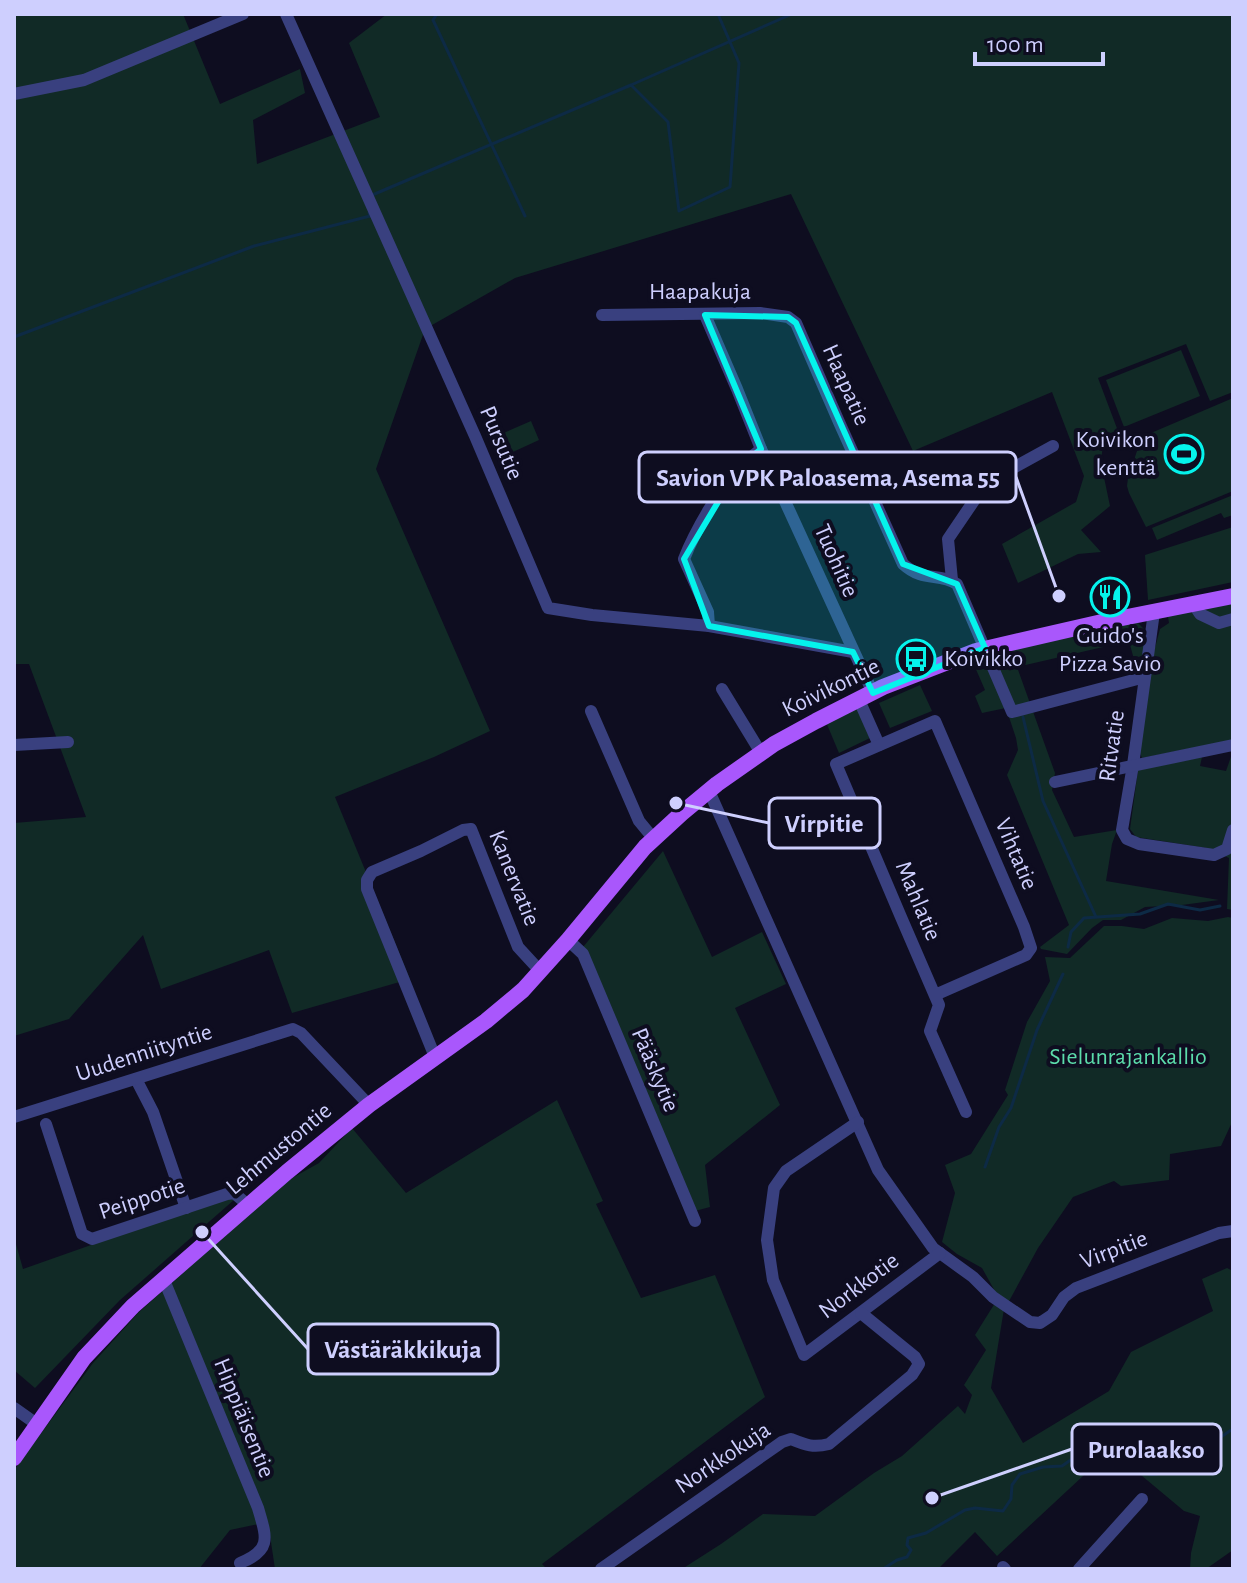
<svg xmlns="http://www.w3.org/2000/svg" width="1247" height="1583" font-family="'Alegreya Sans',sans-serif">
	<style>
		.green { fill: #112a26 }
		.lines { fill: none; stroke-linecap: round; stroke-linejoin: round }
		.stream { stroke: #0d2a45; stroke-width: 3 }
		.minor { stroke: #39407f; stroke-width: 12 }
		.major { stroke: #a957fc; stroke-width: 16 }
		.marked { fill: #05f3ec; fill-opacity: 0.2; stroke: #05f3ec; stroke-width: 6; stroke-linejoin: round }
		.labels { text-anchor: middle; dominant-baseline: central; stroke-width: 8; stroke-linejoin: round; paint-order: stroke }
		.street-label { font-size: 24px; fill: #cecffe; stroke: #0e0d20 }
		.poi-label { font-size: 24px; fill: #cecffe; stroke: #0e0d20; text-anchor: end }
		.park-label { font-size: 24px; fill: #5cdcab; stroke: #0e0d20 }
		.leader { fill: none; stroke: #cecffe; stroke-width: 3 }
		.callout-dot { fill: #cecffe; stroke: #0e0d20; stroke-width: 3 }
		.callout { fill: #0e0d20; stroke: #cecffe; stroke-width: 3 }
		.callout-label { font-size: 26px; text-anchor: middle; font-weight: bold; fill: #cecffe }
	</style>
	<rect width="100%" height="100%" fill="#0e0d20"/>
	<g class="green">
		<path d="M14,14h169l37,90 80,-35 5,24 -52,27 4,44 123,-47 -31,-74 38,-29h846v378l-23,9 -24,-57 -88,34 20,53 -15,12 -2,20 9,43 -29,24 20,22 -23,2 -60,29 -16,-39 74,-42 8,-26 -32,-84 -139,59 -122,-257 -276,84 -90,51 -49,140 114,262 -56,26 -99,40 75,182 -118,34 -23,-63 -108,39 -18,-54 -74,84 -55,17v-213l72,-6 -57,-153h-15z"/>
		<path d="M1181,350l19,46 -76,31 -18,-47z"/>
		<path d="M1233,398v93l-87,36 -17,-34 -2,-7 1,-8 11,-33 12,-12z"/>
		<path d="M531,421l8,19 -39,18 -8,-20z"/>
		<path d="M1233,495v20l-9,3 -3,-5 -64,27 -5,-12z"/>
		<path d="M1233,527v55l-85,18 -3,-45z"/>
		<path d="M1233,598v142l-91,18 -3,-7 13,-92 8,-30 9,-6 -1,-6 -30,6 9,9 -5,32 -6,3 -7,-26 -112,26 38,106 -3,17 22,47 43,-7 -5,14 -6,37 113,19 -37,5 -37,2 -24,13h-18l-11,8 -25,26 -26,-5 -1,-2 29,-22 -62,-150 11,-25 -2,-12 -10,-30 -24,5 -7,-17 10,-6 -14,-32z"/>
		<path d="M920,685l12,26 -42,17 -11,-25z"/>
		<path d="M857,708l13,30 -31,15 -13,-31z"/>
		<path d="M1233,751v159l-6,-1 2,-51 -22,-10 -71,-11 -6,-8 8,-59 64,-13 -2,9 26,5z"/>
		<path d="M663,851l49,106 50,-25 24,52 -51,24 45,97 -75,60 5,42 -15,4 -112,-264z"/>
		<path d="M1228,917l5,1v202l-12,26 -51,8 -1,26 -48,6 -7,-5 -41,16 -35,51 -30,55 -12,-10 -14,-25 -25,-14 -15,-12 13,-49 -10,-28 26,-11 37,-59 -3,-5 22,-68 23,-41 -5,-24 25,1 34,-32h18l22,3 28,-11 36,3z"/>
		<path d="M557,1100l46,101 -7,3 45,94 74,-23 50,122 -223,167 5,5h-272l-7,-47 -38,8 -31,39h-185v-99l79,-107 45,-50 147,-131 34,-19 33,-35 54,65z"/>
		<path d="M230,1196l5,3 -115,101 -85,88 -21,-18v-133l9,32z"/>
		<path d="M1227,1268l6,3v279l-27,19h-16l1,-16 9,-37 -16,-5 -73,-61 -114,106 -22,-24 -37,37h-256l39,-25 42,-30 52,2 59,-43 28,-17 56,-50 7,8 7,-19 -8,-10 22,-35 -11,-15 20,-32 9,6 -13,79 32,55 86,-52 22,-39 82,-41 -11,-32z"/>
	</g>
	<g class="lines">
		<g class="stream">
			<path d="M437,14l-4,6 92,196"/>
			<path d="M631,85l161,-71"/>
			<path d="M370,196l261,-111 37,37 11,89 51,-24 9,-124 -21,-49"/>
			<path d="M14,337l240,-91 116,-30 -1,-3"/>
			<path d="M1023,717l20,84 53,116"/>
			<path d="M1068,947l3,-15 13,-14 56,-4 28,-10 32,6 20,-4"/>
			<path d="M985,1167l14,-40 12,-19 26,-78 26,-56"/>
			<path d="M883,1569l14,-9 10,-3 4,-7 -4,-5 1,-7 18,-5 39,-23 10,-2 28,3 8,-12 1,-14 8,-11 23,-7 19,-1 39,-27c18,7 29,24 45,34 17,10 70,-34 87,-44"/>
		</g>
		<g class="minor">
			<path d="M286,14l189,422 73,172 44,7 117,11 144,26"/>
			<path d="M14,94l70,-14 159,-66"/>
			<path d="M602,315l158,-2 28,4 8,6 43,99 64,142c21,19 35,8 54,20l55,128 133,-35"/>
			<path d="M705,315l32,74 24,60 112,244"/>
			<path d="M952,580l-4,-41 38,-56 67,-37"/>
			<path d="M1194,605l6,9 19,9 14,-4"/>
			<path d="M1154,612l-21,153 -11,65 5,9 12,5 75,11 13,-6 6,-19"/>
			<path d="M709,626l-1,-14 -24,-53c10,-26 37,-74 57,-93 6,-6 13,-11 20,-17"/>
			<path d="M722,689l39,64"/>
			<path d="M859,700l20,45"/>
			<path d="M591,711l48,110 14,17"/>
			<path d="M14,745l54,-3"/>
			<path d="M1055,782l178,-37"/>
			<path d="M709,791l169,379 55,78 40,29 20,20 37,25 10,1 12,-8 12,-18 12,-9 143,-55 14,-2"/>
			<path d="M568,940l15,14 112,267"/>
			<path d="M935,995l91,-40 5,-7 -7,-21 -89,-206 -99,43c34,80 68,161 103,241l-9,26 36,81"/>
			<path d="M435,1057l-68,-168v-9l5,-8 49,-21 42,-21 8,-1 47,118 23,25"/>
			<path d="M136,1079l17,33 33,96"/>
			<path d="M14,1117l279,-88 8,4 68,72"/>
			<path d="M858,1122l-72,49 -12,17 -7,52 6,40 31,75 136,-102"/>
			<path d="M46,1124l36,110 10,5 135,-45 7,-1 14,12"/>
			<path d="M164,1280l94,228c8,28 15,42 -18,55"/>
			<path d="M14,1408l24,17"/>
			<path d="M1003,1567l2,2"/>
			<path d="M601,1569l181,-127 9,-3c15,6 22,9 38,5l83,-69 7,-11 -4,-7 -54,-44"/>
			<path d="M1079,1569l63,-70"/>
		</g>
		<path class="major" d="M14,1458l70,-100 49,-52 154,-134 82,-67 117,-84 37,-31 45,-50 77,-93 37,-34 35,-29 57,-40 42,-23 67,-34 93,-36 126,-29 131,-26"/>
	</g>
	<path class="marked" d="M705,315l83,2 8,6 107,241 54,20 28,64 -112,45 -20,-41 -144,-26 -25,-67 55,-92 22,-18z"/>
	<defs>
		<g id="stadium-ring" transform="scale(2)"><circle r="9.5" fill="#0e0d20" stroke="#05f3ec" stroke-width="1.5"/><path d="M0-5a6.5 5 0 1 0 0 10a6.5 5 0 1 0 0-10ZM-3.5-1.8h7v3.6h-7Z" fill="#05f3ec"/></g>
		<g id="restaurant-ring" transform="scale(2)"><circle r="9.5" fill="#0e0d20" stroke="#05f3ec" stroke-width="1.5"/><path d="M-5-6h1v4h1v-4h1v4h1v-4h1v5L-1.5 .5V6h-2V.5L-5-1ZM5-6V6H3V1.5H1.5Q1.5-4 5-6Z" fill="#05f3ec"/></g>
		<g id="bus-ring" transform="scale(2)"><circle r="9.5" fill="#0e0d20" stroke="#05f3ec" stroke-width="1.5"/><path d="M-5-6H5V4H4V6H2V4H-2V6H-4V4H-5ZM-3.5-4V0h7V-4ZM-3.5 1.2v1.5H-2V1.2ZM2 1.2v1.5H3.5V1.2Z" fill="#05f3ec"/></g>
	</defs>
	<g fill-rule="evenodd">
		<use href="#stadium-ring" x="1184" y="454"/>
		<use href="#restaurant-ring" x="1110" y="597"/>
		<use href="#bus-ring" x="916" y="659"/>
	</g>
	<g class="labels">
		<g class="street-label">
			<text x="700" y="292">Haapakuja</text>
			<text transform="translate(846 385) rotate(66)">Haapatie</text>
			<text transform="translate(501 443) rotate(67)">Pursutie</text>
			<text transform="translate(836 561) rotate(66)">Tuohitie</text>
			<text transform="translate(831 688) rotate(-26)">Koivikontie</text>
			<text transform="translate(1112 746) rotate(-82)">Ritvatie</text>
			<text transform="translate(1016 854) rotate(67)">Vihtatie</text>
			<text transform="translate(514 878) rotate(68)">Kanervatie</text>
			<text transform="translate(918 901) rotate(67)">Mahlatie</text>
			<text transform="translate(144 1053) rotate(-18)">Uudenniityntie</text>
			<text transform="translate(655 1070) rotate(67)">Pääskytie</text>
			<text transform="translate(279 1149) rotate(-40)">Lehmustontie</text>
			<text transform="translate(142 1199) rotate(-18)">Peippotie</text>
			<text transform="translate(1114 1250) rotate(-21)">Virpitie</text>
			<text transform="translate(859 1286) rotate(-37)">Norkkotie</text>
			<text transform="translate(244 1418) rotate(68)">Hippiäisentie</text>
			<text transform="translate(723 1458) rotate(-34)">Norkkokuja</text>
		</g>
		<g class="poi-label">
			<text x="1156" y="440">Koivikon<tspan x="1156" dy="28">kenttä</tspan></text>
			<text x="1110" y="636" text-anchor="middle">Guido's<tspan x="1110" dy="28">Pizza Savio</tspan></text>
			<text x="944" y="659" text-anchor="start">Koivikko</text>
		</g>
		<g class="park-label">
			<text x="1128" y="1057">Sielunrajankallio</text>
		</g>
	</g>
	<path class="leader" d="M1059 596L1016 477M676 803L769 823M202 1232L308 1349M932 1498L1072 1449"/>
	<g class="callout-dot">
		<circle cx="1059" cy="596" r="8"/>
		<circle cx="676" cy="803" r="8"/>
		<circle cx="202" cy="1232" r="8"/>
		<circle cx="932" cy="1498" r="8"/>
	</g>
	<g class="callout">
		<rect x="639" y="452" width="377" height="50" rx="8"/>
		<rect x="769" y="798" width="111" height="50" rx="8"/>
		<rect x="308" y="1324" width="190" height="50" rx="8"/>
		<rect x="1072" y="1424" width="149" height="50" rx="8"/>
	</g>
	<g class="callout-label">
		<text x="828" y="486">Savion VPK Paloasema, Asema 55</text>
		<text x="824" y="832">Virpitie</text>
		<text x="403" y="1358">Västäräkkikuja</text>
		<text x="1146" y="1458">Purolaakso</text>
	</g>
	<rect width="1247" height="1583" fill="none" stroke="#cecffe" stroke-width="32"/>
	<path d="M975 52v12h128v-12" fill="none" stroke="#cecffe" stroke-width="4"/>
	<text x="987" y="52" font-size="24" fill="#cecffe" stroke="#0e0d20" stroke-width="6" paint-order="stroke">100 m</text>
</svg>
